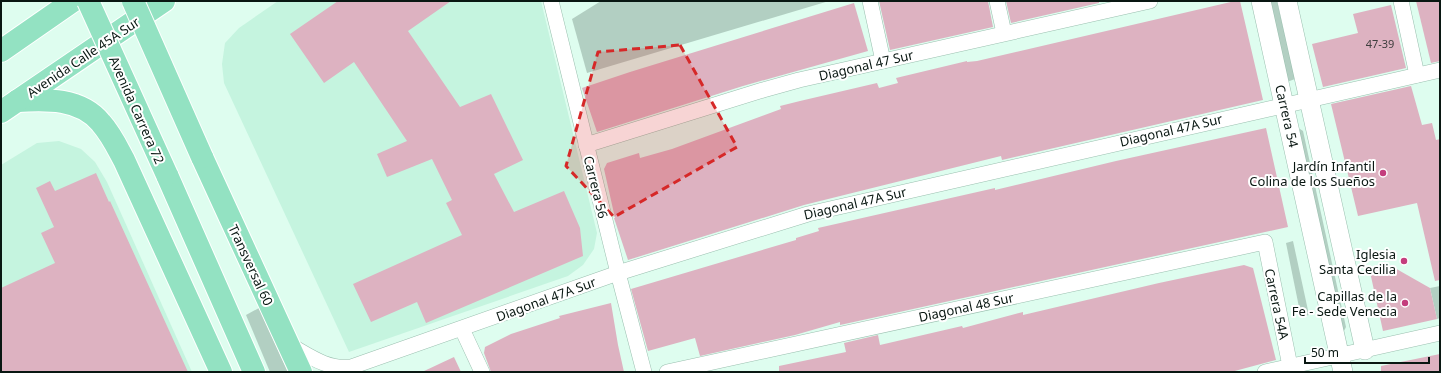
<svg xmlns="http://www.w3.org/2000/svg" width="1441" height="373" font-family="'Noto Sans',sans-serif">
	<style>
		.built { fill: #c5f4df }
		.green { fill: #b2cfc2 }
		.building { fill: #ddb2c1 }
		.lines { fill: none; stroke-linecap: round; stroke-linejoin: round }
		.minor-casing { stroke: #9abfaf; stroke-width: 16 }
		.tertiary-casing { stroke: #9abfaf; stroke-width: 20 }
		.trunk-casing { stroke: #fff; stroke-width: 24 }
		.minor { stroke: #fff; stroke-width: 15 }
		.tertiary { stroke: #fff; stroke-width: 19 }
		.trunk { stroke: #93e2c2; stroke-width: 22 }
		.trunk-bridge-casing { stroke: #fff; stroke-width: 24; stroke-linecap: butt }
		.trunk-bridge { stroke: #93e2c2; stroke-width: 22 }
		.marked { fill: #d62828; fill-opacity: 0.2; stroke: #d62828; stroke-width: 3; stroke-dasharray: 8 5; stroke-linejoin: round }
		.poi-dot { fill: #c43d7d; stroke: #fff; stroke-width: 1.5 }
		.labels { text-anchor: middle; dominant-baseline: central; stroke-width: 4; stroke-linejoin: round; paint-order: stroke }
		.number-label { font-size: 11px; fill: #3e3e3e }
		.street-label { font-size: 13px; fill: #091712; stroke: #fff }
		.poi-label { font-size: 13px; fill: #091712; stroke: #fff; text-anchor: end }
	</style>
	<rect width="100%" height="100%" fill="#defdef"/>
	<g class="built">
		<path d="M278,1h263l56,232 -3,16 -11,16 -15,11 -219,76 -125,-269 -2,-19 3,-21 14,-15z"/>
		<path d="M59,141l22,8 14,13 12,20 85,190h-191v-207l36,-22z"/>
	</g>
	<g class="green">
		<path d="M601,1h228l-242,72 -15,-54z"/>
		<path d="M1269,1h8l18,78 -8,3z"/>
		<path d="M1300,129l3,2 43,196 -2,4 -1,-1 -44,-199z"/>
		<path d="M1293,241l16,74 -8,2 -15,-74z"/>
		<path d="M1440,286v32l-3,1 -7,-31z"/>
		<path d="M259,308l29,64h-18l-24,-57z"/>
	</g>
	<g class="building">
		<path d="M338,1h113l-43,30 52,76 31,-13 32,66 -29,14 20,38 50,-21 16,37 3,28 -157,67 -9,-21 -46,20 -18,-38 109,-49 -16,-32 6,-3 -20,-41 -45,18 -10,-23 30,-13 -53,-79 -30,21 -34,-49z"/>
		<path d="M879,1h109l5,26 -103,23z"/>
		<path d="M1006,1h93v2l-88,20z"/>
		<path d="M1235,1h5l23,99 -261,60 -1,-4 -197,49 -176,55 -14,-42h1l-11,-49 3,-6 32,-10 1,5 32,-9 109,-40 -1,-3 20,-5 77,-18 2,5 19,-5 -2,-5 71,-17v1l10,-1z"/>
		<path d="M1416,1h24v60l-9,2z"/>
		<path d="M854,3l14,48 -125,35 -146,46 -15,-44 48,-16z"/>
		<path d="M1391,5l15,63 -83,19 -11,-43 46,-11 -5,-19z"/>
		<path d="M1411,86l11,39 10,-2 4,17 4,-1v141l-5,1 -18,-78 -59,13 -27,-112z"/>
		<path d="M1266,128l22,99 -448,98v-3l-45,13 -95,21 -5,-18 -47,13 -17,-62 165,-49v-2l23,-7 -1,-3 177,-40v2l121,-29z"/>
		<path d="M96,173l13,29 1,-1 78,171h-187v-84l54,-25 -14,-30 13,-6 -18,-39 14,-7 5,10z"/>
		<path d="M1244,265l9,3 23,92 -45,12h-452v-6l67,-14 -2,-9 34,-8 2,10 82,-19 1,2 60,-16v3l136,-32z"/>
		<path d="M1393,267l37,21 7,31 -54,12 -13,-59z"/>
		<path d="M611,303l7,42 6,27h-133l-7,-19 1,-6 26,-13 49,-16 -1,-2z"/>
		<path d="M1440,354v18h-59v-6z"/>
		<path d="M454,357l7,15h-39z"/>
	</g>
	<g class="lines">
		<g class="minor-casing">
			<g id="minor">
				<path d="M551,1l67,272 26,99"/>
				<path d="M870,1l13,60"/>
				<path d="M997,1l7,32"/>
				<path d="M1401,1l16,74"/>
				<path d="M586,145l177,-55 36,-10 351,-79"/>
				<path d="M462,329l20,43"/>
				<path d="M288,344c20,11 39,26 63,23l267,-94 190,-59 632,-144"/>
				<path d="M667,372l598,-130 25,124"/>
				<path d="M1265,372l175,-39"/>
			</g>
		</g>
		<g class="tertiary-casing">
			<g id="tertiary">
				<path d="M1261,1l82,371"/>
				<path d="M1287,1l78,349"/>
			</g>
		</g>
		<g class="trunk-casing">
			<g id="trunk">
				<path d="M1,51l72,-50"/>
				<path d="M17,101c29,-2 64,-3 84,22 10,11 16,24 23,37l97,212"/>
				<path d="M1,112l163,-111"/>
				<path d="M202,157l99,215"/>
				<path d="M167,175l87,197"/>
			</g>
		</g>
		<use href="#minor" class="minor"/>
		<use href="#tertiary" class="tertiary"/>
		<use href="#trunk" class="trunk"/>
		<g class="trunk-bridge-casing">
			<g id="trunk-bridge">
				<path d="M88,1l79,174"/>
				<path d="M133,1l69,156"/>
			</g>
		</g>
		<use href="#trunk-bridge" class="trunk-bridge"/>
	</g>
	<path class="marked" d="M680,45l57,102 -123,70 -48,-51 32,-114z"/>
	<g class="poi-dot">
		<circle cx="1383" cy="173" r="4"/>
		<circle cx="1404" cy="261" r="4"/>
		<circle cx="1405" cy="303" r="4"/>
	</g>
	<g class="labels">
		<g class="number-label">
			<text x="1380" y="43">47-39</text>
		</g>
		<g class="street-label">
			<text transform="translate(83 57) rotate(-34)">Avenida Calle 45A Sur</text>
			<text transform="translate(866 65) rotate(-13)">Diagonal 47 Sur</text>
			<text transform="translate(137 110) rotate(66)">Avenida Carrera 72</text>
			<text transform="translate(1287 116) rotate(77)">Carrera 54</text>
			<text transform="translate(1171 130) rotate(-13)">Diagonal 47A Sur</text>
			<text transform="translate(596 187) rotate(76)">Carrera 56</text>
			<text transform="translate(855 203) rotate(-13)">Diagonal 47A Sur</text>
			<text transform="translate(251 265) rotate(65)">Transversal 60</text>
			<text transform="translate(546 299) rotate(-20)">Diagonal 47A Sur</text>
			<text transform="translate(1277 304) rotate(78)">Carrera 54A</text>
			<text transform="translate(966 307) rotate(-12)">Diagonal 48 Sur</text>
		</g>
		<g class="poi-label">
			<text x="1375" y="166">Jardín Infantil<tspan x="1375" dy="15">Colina de los Sueños</tspan></text>
			<text x="1396" y="254">Iglesia<tspan x="1396" dy="15">Santa Cecilia</tspan></text>
			<text x="1397" y="296">Capillas de la<tspan x="1397" dy="15">Fe - Sede Venecia</tspan></text>
		</g>
	</g>
	<rect width="1441" height="373" fill="none" stroke="#091712" stroke-width="4"/>
	<path d="M1305 357v6h124v-6" fill="none" stroke="#091712" stroke-width="2"/>
	<text x="1311" y="357" font-size="12" fill="#091712" stroke="#ffffff" stroke-width="3" paint-order="stroke">50 m</text>
</svg>
